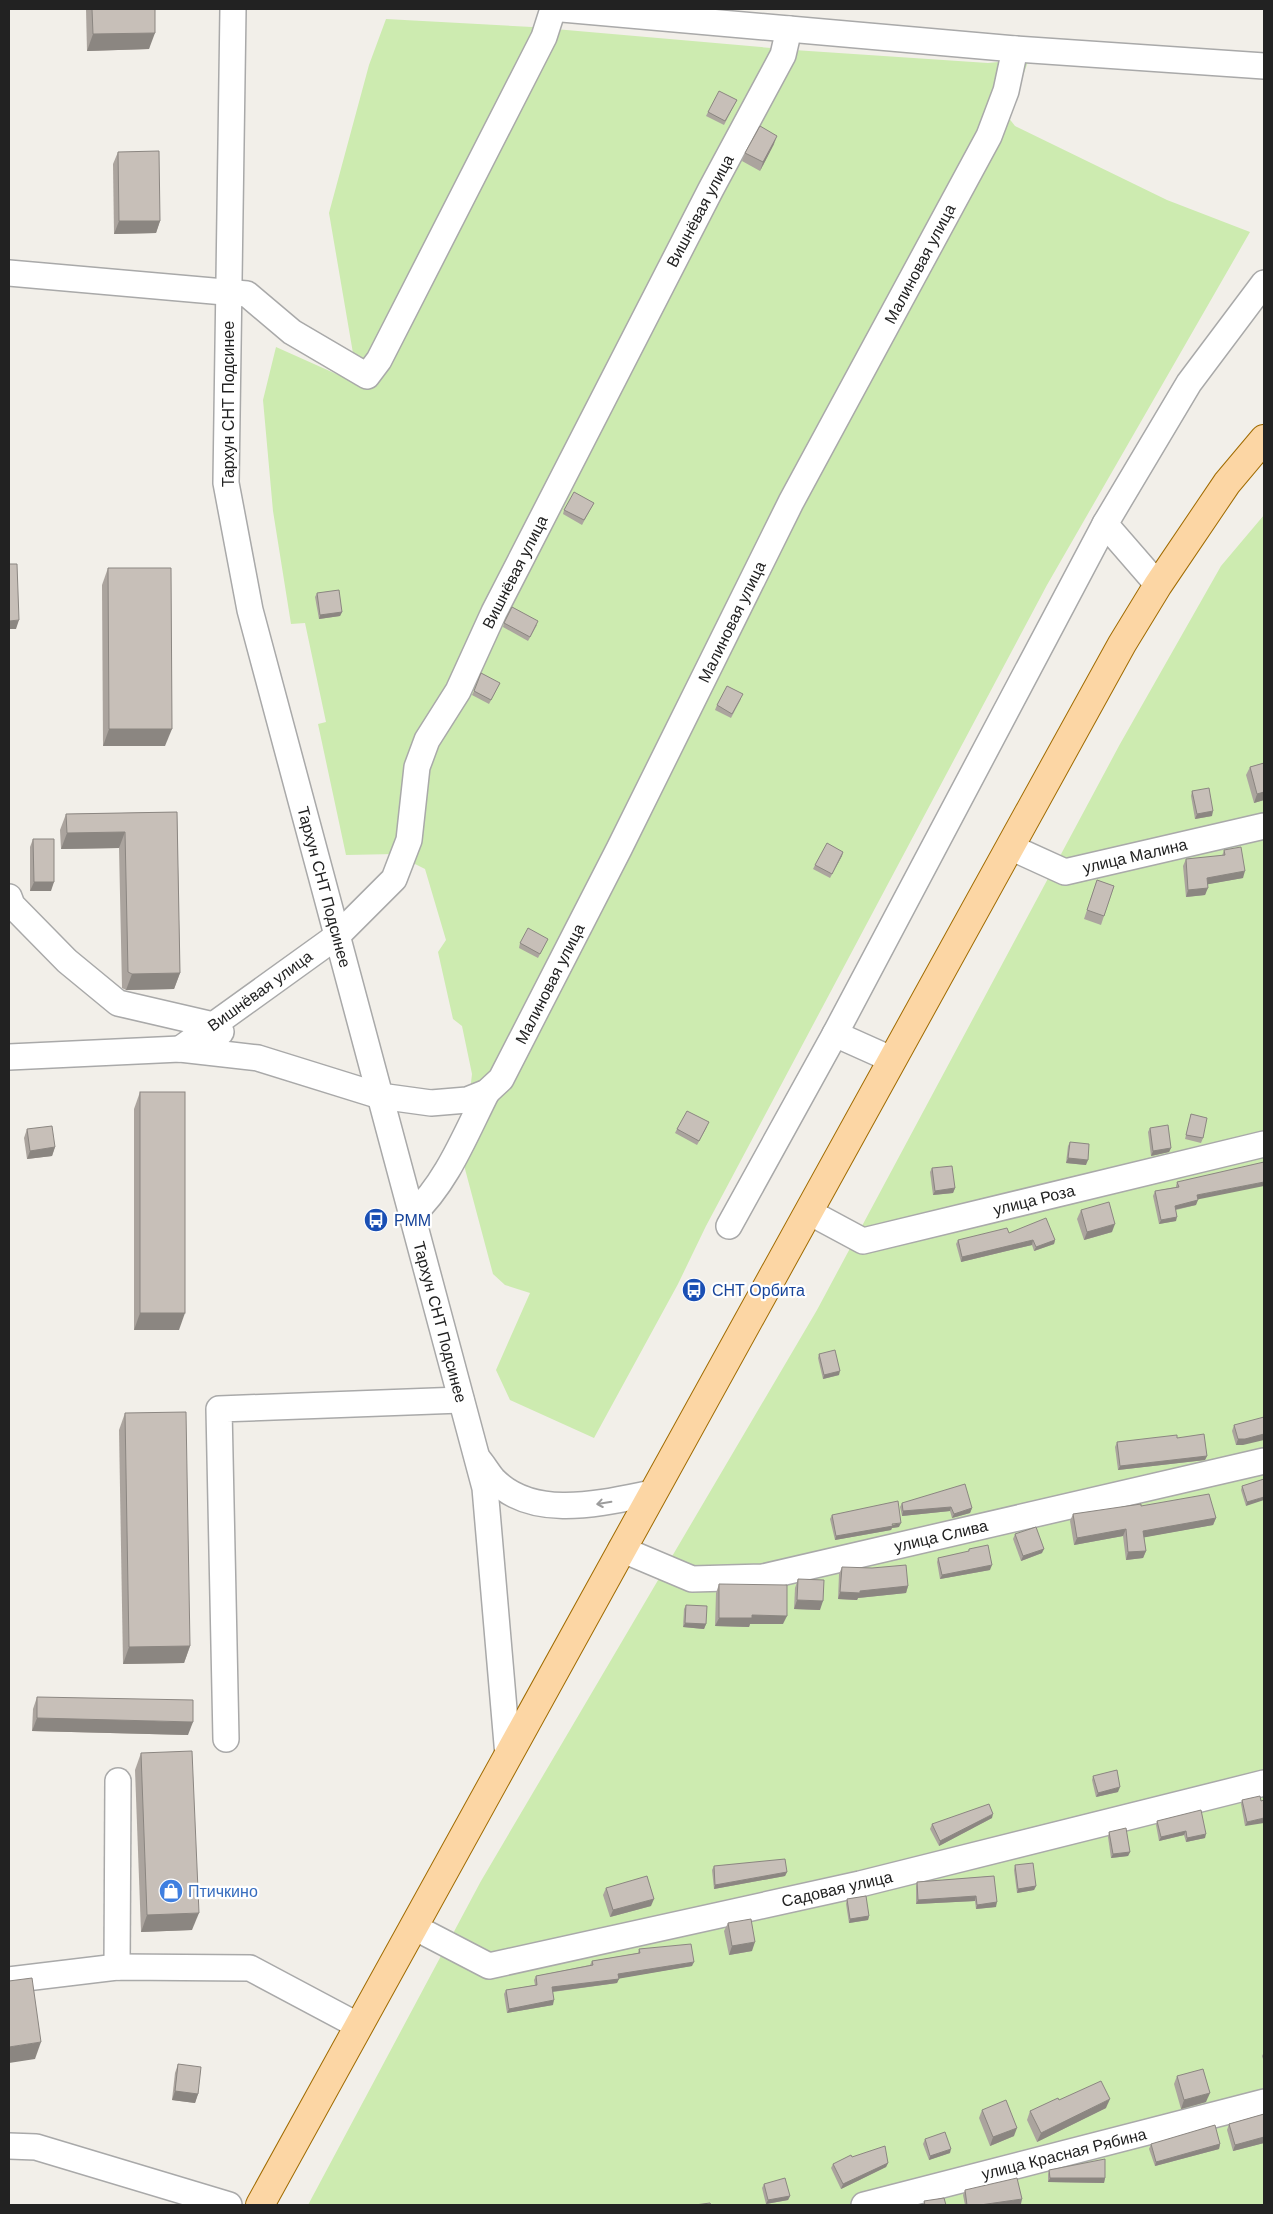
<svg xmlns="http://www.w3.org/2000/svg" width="1273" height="2214" font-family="Helvetica,sans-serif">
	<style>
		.grass { fill: #cdebb0 }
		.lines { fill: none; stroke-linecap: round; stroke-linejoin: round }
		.minor-casing { stroke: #a9a9a9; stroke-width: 28 }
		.major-casing { stroke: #a06b00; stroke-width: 30 }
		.minor { stroke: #fff; stroke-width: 25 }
		.major { stroke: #fcd6a4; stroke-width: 28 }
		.wall { fill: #aba49e }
		.shaded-wall { fill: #8b8681 }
		.building { fill: #c7bfb8; stroke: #8b8681 }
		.oneway { stroke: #9c9c9c }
		.labels { text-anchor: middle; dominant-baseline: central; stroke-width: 4.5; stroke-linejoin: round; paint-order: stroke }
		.street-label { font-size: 16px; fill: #222; stroke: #fff }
		.transit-label { font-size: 16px; fill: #164399; stroke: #fff; text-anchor: start }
		.shop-label { font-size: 16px; fill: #366cbe; stroke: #fff; text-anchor: start }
	</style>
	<rect width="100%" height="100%" fill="#f2efe9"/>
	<g class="grass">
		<path d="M386,19l146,8 262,23 194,13 41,-4 -21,58 7,9 152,74 83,32 -203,353 -341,641 -28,58 -84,154 -84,-38 -14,-30 34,-77 -25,-8 -12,-11 -28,-105 -2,-16 9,-79 -10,-48 -9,-7 -15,-67 8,-12 -21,-71 -30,-15 -49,1 -28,-131 8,-2 -21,-99 -14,1 -18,-113 -10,-111 13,-53 76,34 2,-22 -25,-146 40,-148z"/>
		<path d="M1264,515v1690h-956l173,-324 336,-571 303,-566 101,-178z"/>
	</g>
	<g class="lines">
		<g class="minor-casing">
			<g id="minor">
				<path d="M233,9l-7,474 24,127 235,878 23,268"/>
				<path d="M562,9l453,40 249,17"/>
				<path d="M9,273l238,21 45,38 75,44 12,-16 165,-323 9,-28"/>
				<path d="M1158,585l-53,-61 84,-141 75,-100"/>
				<path d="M1010,847l55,25 199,-46"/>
				<path d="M9,897l3,8 55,56 51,42 95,22 8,7"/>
				<path d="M835,1034l58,26"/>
				<path d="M180,1049l157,-113 57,-57 15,-39 8,-73 10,-27 31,-49 36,-79 217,-423 72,-134 6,-26"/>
				<path d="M9,1057l171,-8 78,9 122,38 51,7 36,-3 20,-8 14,-13 118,-230 172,-347 198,-366 17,-45 9,-42"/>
				<path d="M809,1212l54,29 401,-97"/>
				<path d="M412,1215c35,-32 54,-82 75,-123"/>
				<path d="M729,1226l106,-192 270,-510"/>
				<path d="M479,1460c5,6 9,13 14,19 40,42 109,24 159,14"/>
				<path d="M621,1549l71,30 71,-2 501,-116"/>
				<path d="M226,1739l-7,-330 242,-9"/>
				<path d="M414,1927l75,39 371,-82 404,-101"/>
				<path d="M117,1967l1,-186"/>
				<path d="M9,1980l108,-13 133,1 109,58"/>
				<path d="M9,2146l27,1 193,58"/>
				<path d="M864,2205l400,-103"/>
			</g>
		</g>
		<g class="major-casing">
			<path id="major" d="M260,2205l862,-1561 36,-59 69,-102 37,-44"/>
		</g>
		<use href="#minor" class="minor"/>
		<use href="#major" class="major"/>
	</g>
	<g class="wall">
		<path d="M86,9h69l-6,40 -62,2z"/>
		<path d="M737,100l-13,25 -18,-9 2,-4z"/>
		<path d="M774,144l-14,27 -18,-10 3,-8z"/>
		<path d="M118,152l42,69 -4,12 -42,1 -1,-70z"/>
		<path d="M594,503l-12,22 -19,-11 1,-4z"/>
		<path d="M108,568l57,178h-62l-1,-161z"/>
		<path d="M317,593l25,19 -2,4 -21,3 -4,-22z"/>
		<path d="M504,623l33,2 -9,16 -25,-14z"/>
		<path d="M500,683l-11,21 -17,-9 2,-4z"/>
		<path d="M741,699l-10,19 -16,-8 2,-5z"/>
		<path d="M1264,763v37l-10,3 -8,-28 4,-8z"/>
		<path d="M1192,791l20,25 -17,3 -4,-23z"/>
		<path d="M177,812l3,161 -6,16 -48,1 -4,-2 -3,-140 -58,1 -1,-19 6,-16z"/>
		<path d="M33,839l18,52h-21v-44z"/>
		<path d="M1224,850l19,28 -35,6 -3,11 -19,2 -3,-31 3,-7 36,-3z"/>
		<path d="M843,852l-13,26 -17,-9 2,-4z"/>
		<path d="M1097,880l17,6 -13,39 -17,-6z"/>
		<path d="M548,939l-10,19 -19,-10 1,-5z"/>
		<path d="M140,1092l39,238h-45v-221z"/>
		<path d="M1191,1114l12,24 -2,5 -16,-4z"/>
		<path d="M707,1127l-10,18 -22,-12 2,-4z"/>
		<path d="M1150,1128l21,20 -2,4 -18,4 -3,-24z"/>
		<path d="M27,1129l28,18 -3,9 -25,3 -3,-21z"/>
		<path d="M1070,1142l16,23 -20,-2 2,-17z"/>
		<path d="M932,1168l23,20 -2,5 -20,2 -3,-23z"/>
		<path d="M1177,1182l20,17 -1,6 -20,5v11l-17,3 -6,-28 2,-5 21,-4v-1z"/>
		<path d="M1081,1210l31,22 -28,8 -7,-21z"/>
		<path d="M958,1240h97l-1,4 -20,7 -2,-6 -71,17 -5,-18z"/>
		<path d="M819,1354l20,21 -16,4 -5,-21z"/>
		<path d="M125,1413l65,233 -6,17 -61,1 -4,-234z"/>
		<path d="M1234,1425l9,20h-7l-4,-14z"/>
		<path d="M1177,1438l30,18 -2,4 -87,10 -3,-23 2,-5z"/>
		<path d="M1264,1479l-18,27 -5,-16 1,-4z"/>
		<path d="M902,1503l70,5 -2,5 -18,5 -2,-7 -48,5 -2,-9z"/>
		<path d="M1141,1506l75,12 -3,7 -69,12 2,14 -3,7 -17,2 -3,-24 -49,9 -4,-24 3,-7z"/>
		<path d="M832,1515l67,12 -7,1 -1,2 -56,10 -5,-21z"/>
		<path d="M1015,1534l27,19 -21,8 -8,-22z"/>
		<path d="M969,1549l21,21 -50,9 -3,-17 1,-4 30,-6z"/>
		<path d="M842,1567l66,19 -2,7 -48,5 -1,2 -19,-1 1,-25z"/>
		<path d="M798,1579l22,31 -26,-1 1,-21z"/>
		<path d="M719,1584l64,40h-33l-1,3 -34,-1 1,-33z"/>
		<path d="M686,1605l20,19 -2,5 -21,-2 1,-18z"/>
		<path d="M37,1697l151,38 -156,-4 1,-22z"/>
		<path d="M141,1753l51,177 -51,2 -6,-162z"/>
		<path d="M1093,1776l25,16 -22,5 -4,-17z"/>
		<path d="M1242,1800l19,1 -16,25 -4,-22z"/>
		<path d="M992,1818l-53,28 -9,-17 2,-5z"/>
		<path d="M1157,1821l48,17 -19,4 -2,-7 -25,6 -3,-16z"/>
		<path d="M1109,1832l21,20 -2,4 -17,2 -3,-21z"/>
		<path d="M1015,1865l21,21 -2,4 -17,3 -3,-23z"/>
		<path d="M714,1866l73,6 -2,4 -71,13 -2,-19z"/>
		<path d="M994,1876l2,31 -20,2 -1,-8 -59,3v-18l1,-4z"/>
		<path d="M606,1888l45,18 -41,11 -7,-22z"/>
		<path d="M847,1899l22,17 -1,4 -19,3 -3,-19z"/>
		<path d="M728,1923l24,28 -23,4 -5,-24z"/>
		<path d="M639,1949l53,17 -73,12 -2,5 -64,9v13l-46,8 -3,-19 2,-4 29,-5 -1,-5 2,-4 54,-11 2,-4 46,-8z"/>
		<path d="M1264,2052v10l-2,-6z"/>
		<path d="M178,2064l20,30 -3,9 -23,-3 3,-27z"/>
		<path d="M1177,2076l29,26 -25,7 -7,-25z"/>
		<path d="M1059,2100l47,8 -69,34 -10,-22 3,-9z"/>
		<path d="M982,2110l32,26 -24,10 -11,-28z"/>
		<path d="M1264,2114v29l-31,8 -6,-21 2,-6z"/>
		<path d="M925,2139l25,14 -21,7 -6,-16z"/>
		<path d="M1151,2144h69l-1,5 -64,17 -6,-17z"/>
		<path d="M852,2157l36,6 -2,4 -45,22 -10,-21 2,-4z"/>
		<path d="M1049,2170l56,8 -1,5 -56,-1v-8z"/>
		<path d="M764,2184l26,12 -2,4 -22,4 -4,-16z"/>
		<path d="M965,2190l56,14 -12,1h-44l-2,-10z"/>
	</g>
	<g class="shaded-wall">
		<path d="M155,33l-6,16 -62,2 6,-17z"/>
		<path d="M777,136l-3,8 -14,27 3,-9z"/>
		<path d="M119,221h41l-4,12 -42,1z"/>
		<path d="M342,612l-2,4 -21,3 1,-4z"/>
		<path d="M19,620l-3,9h-7v-8z"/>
		<path d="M109,729h63l-7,17h-62z"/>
		<path d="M1264,792v8l-10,3 3,-9z"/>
		<path d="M1213,811l-1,5 -17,3 2,-5z"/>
		<path d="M125,832l-6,16 -58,1 6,-16z"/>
		<path d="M843,852l-1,4 -12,22z"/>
		<path d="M1245,871l-2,7 -39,7 3,-7z"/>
		<path d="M34,882h20l-3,9h-21z"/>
		<path d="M1208,888l-3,7 -19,2 2,-7z"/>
		<path d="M180,973l-6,16 -48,1 6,-16z"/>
		<path d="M55,1147l-3,9 -25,3 3,-8z"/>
		<path d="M1171,1148l-2,4 -18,4 2,-5z"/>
		<path d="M1068,1158l20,2 -2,5 -20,-2z"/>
		<path d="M1264,1182v4l-69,14 2,-5z"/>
		<path d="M955,1188l-2,5 -20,2 2,-4z"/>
		<path d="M1198,1200l-2,5 -23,5 2,-4z"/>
		<path d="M1177,1217l-1,4 -17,3 2,-4z"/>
		<path d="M1115,1224l-3,8 -28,8 3,-8z"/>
		<path d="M1033,1240l-1,5 -71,17 1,-5z"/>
		<path d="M1055,1240l-1,4 -20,7 2,-4z"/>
		<path d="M140,1313h45l-6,17h-45z"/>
		<path d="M840,1371l-1,4 -16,4 1,-4z"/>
		<path d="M1264,1434v6l-21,5h-7l2,-6z"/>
		<path d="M1207,1456l-2,4 -87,10 2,-4z"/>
		<path d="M1264,1497v3l-18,6 1,-4z"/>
		<path d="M951,1507l-1,4 -48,5 1,-5z"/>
		<path d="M972,1508l-2,5 -18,5 2,-4z"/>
		<path d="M1216,1518l-3,7 -72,13 2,-7z"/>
		<path d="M901,1523l-2,4 -7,1 -1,2 -56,10 1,-4z"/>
		<path d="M1126,1529l-3,7 -49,9 3,-7z"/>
		<path d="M1044,1549l-2,4 -21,8 2,-5z"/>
		<path d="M1146,1551l-3,7 -17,2 2,-8z"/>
		<path d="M992,1565l-2,5 -50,9 2,-4z"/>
		<path d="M908,1586l-2,7 -48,5 -1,2 -19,-1 2,-7 20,-1z"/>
		<path d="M797,1600l26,1 -3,9 -26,-1z"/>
		<path d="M752,1615l35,1 -4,8h-33l-1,3 -34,-1 4,-8z"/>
		<path d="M685,1623l21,1 -2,5 -21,-2z"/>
		<path d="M190,1646l-6,17 -61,1 6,-17z"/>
		<path d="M37,1718l156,4 -5,13 -156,-4z"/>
		<path d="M1120,1787l-2,5 -22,5 2,-4z"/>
		<path d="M993,1814l-1,4 -53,28 1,-5z"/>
		<path d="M1264,1818v5l-19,3 2,-4z"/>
		<path d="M1186,1831l-2,4 -25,6 2,-4z"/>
		<path d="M1206,1834l-1,4 -19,4 1,-4z"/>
		<path d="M1130,1852l-2,4 -17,2 2,-4z"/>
		<path d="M787,1872l-2,4 -71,13 1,-4z"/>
		<path d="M1036,1886l-2,4 -17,3 1,-4z"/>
		<path d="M976,1896l-1,5 -59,3 2,-4z"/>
		<path d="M654,1899l-3,7 -41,11 3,-7z"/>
		<path d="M997,1902l-1,5 -20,2 1,-4z"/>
		<path d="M199,1913l-7,17 -51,2 6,-17z"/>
		<path d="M869,1916l-1,4 -19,3 1,-4z"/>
		<path d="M755,1942l-3,9 -23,4 3,-9z"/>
		<path d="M694,1962l-2,4 -75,13 1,-5z"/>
		<path d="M619,1979l-2,4 -67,9 2,-5z"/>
		<path d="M554,2000l-1,5 -46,8 2,-4z"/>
		<path d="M41,2042l-6,17 -26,4v-16z"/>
		<path d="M175,2091l23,3 -3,9 -23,-3z"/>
		<path d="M1210,2093l-4,9 -25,7 3,-9z"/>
		<path d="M1110,2099l-4,9 -69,34 4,-9z"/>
		<path d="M1017,2128l-3,8 -24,10 3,-9z"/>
		<path d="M1264,2137v6l-31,8 2,-6z"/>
		<path d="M1220,2144l-1,5 -64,17 1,-4z"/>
		<path d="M951,2149l-1,4 -21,7 1,-4z"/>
		<path d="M888,2163l-2,4 -45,22 2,-5z"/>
		<path d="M1050,2178h55l-1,5 -56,-1z"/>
		<path d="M790,2196l-2,4 -22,4 2,-4z"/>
		<path d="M1022,2199l-1,5 -12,1h-29z"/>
	</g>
	<g class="building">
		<path d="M92,9h63v24l-62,1z"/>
		<path d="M719,91l18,9 -12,21 -17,-9z"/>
		<path d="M760,126l17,10 -14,26 -18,-9z"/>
		<path d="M159,151l1,70h-41l-1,-69z"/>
		<path d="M574,492l20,11 -10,17 -20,-10z"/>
		<path d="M9,564h8l2,56 -10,1z"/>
		<path d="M108,568h63l1,161h-63z"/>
		<path d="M339,590l3,22 -22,3 -3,-22z"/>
		<path d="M512,607l26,14 -8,16 -26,-14z"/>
		<path d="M481,673l19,10 -9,17 -17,-9z"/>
		<path d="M727,686l16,8 -11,20 -15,-9z"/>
		<path d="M1264,763v29l-7,2 -7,-27z"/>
		<path d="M1209,788l4,23 -16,3 -5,-23z"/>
		<path d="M177,812l3,161 -48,1 -4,-2 -3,-140 -58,1 -1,-19z"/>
		<path d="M33,839h21v43h-20z"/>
		<path d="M827,843l16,9 -11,22 -17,-9z"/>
		<path d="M1241,847l4,24 -38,7 1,10 -20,2 -2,-31 39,-4 -1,-5z"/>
		<path d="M1097,880l17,6 -10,30 -17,-6z"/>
		<path d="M528,928l20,11 -8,15 -20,-11z"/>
		<rect x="140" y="1092" width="45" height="221"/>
		<path d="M687,1111l22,11 -10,19 -22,-12z"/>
		<path d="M1191,1114l16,4 -4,20 -17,-3z"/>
		<path d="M1168,1125l3,23 -18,3 -3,-23z"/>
		<path d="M52,1126l3,21 -25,4 -3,-22z"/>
		<path d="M1070,1142l19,2 -1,16 -20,-2z"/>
		<path d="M1264,1162v20l-67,13 1,5 -23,6 2,11 -16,3 -6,-29 24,-4 -2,-5z"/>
		<path d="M952,1166l3,22 -20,3 -3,-23z"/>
		<path d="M1109,1202l6,22 -28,8 -6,-22z"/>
		<path d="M1046,1218l9,22 -19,7 -3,-7 -71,17 -4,-17 49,-12 2,5z"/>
		<path d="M835,1350l5,21 -16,4 -5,-21z"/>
		<path d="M186,1412l4,234 -61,1 -4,-234z"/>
		<path d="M1264,1417v17l-19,5h-7l-4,-14z"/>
		<path d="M1204,1434l3,22 -87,10 -3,-24 60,-7v3z"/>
		<path d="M1264,1479v18l-17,5 -5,-16z"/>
		<path d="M965,1484l7,24 -18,6 -3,-7 -48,4 -1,-8z"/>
		<path d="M1209,1494l7,24 -73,13 3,20 -18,1 -2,-23 -49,9 -4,-24 68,-10v2z"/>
		<path d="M898,1501l3,22 -9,1 1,2 -57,10 -4,-21z"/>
		<path d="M1036,1527l8,22 -21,7 -8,-22z"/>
		<path d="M988,1545l4,20 -50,10 -4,-17 31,-7v-2z"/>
		<path d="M906,1565l2,21 -48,5v2l-20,-1 2,-25 30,1z"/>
		<path d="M798,1579l26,1 -1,21 -26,-1z"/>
		<path d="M719,1584l68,1v31l-35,-1v3h-33z"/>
		<path d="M686,1605l21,1 -1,18 -21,-1z"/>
		<path d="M37,1697l156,3v22l-156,-4z"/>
		<path d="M192,1751l7,162 -52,2 -6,-162z"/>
		<path d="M1117,1770l3,17 -22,6 -5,-17z"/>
		<path d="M1260,1796l1,5 3,-1v18l-17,4 -5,-22z"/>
		<path d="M989,1804l4,10 -53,27 -8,-17z"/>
		<path d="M1201,1810l5,24 -19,4 -1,-7 -25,6 -4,-16z"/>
		<path d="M1126,1828l4,24 -17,2 -4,-22z"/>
		<path d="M785,1859l2,13 -72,13 -1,-19z"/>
		<path d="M1033,1863l3,23 -18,3 -3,-24z"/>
		<path d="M647,1876l7,23 -41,11 -7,-22z"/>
		<path d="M994,1876l3,26 -20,3 -1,-9 -58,4 -1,-18z"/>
		<path d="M866,1896l3,20 -19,3 -3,-20z"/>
		<path d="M751,1919l4,23 -23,4 -4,-23z"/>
		<path d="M691,1944l3,18 -76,12 1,5 -67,8 2,13 -45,9 -3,-19 31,-5 -1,-9 57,-11 -1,-4 48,-8 -1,-4z"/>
		<path d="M32,1978l9,64 -32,5v-66z"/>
		<path d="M178,2064l23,3 -3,27 -23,-3z"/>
		<path d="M1203,2069l7,24 -26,7 -7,-24z"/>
		<path d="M1101,2081l9,18 -69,34 -11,-22 28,-13 1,2z"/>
		<path d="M1006,2100l11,28 -24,9 -11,-27z"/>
		<path d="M1264,2114v23l-29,8 -6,-21z"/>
		<path d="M1215,2125l5,19 -64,18 -5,-18z"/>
		<path d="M945,2132l6,17 -21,7 -5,-17z"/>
		<path d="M885,2146l3,17 -45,21 -10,-20 18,-9 1,2z"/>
		<path d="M1105,2159v19h-55l-1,-8z"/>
		<path d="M785,2178l5,18 -22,4 -4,-16z"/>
		<path d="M1017,2178l5,21 -42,6h-13l-2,-15z"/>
		<path d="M944,2198l2,7h-21l-1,-4z"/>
		<path d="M710,2203l1,2h-16z"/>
	</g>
	<defs><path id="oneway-shaft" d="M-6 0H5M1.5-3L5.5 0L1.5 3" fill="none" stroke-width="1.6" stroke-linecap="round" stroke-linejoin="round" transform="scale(1.25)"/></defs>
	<use class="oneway" href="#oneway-shaft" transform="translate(604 1503) rotate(171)"/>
	<defs>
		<g id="bus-disc" transform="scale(1.25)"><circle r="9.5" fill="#1a4fb4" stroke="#fff"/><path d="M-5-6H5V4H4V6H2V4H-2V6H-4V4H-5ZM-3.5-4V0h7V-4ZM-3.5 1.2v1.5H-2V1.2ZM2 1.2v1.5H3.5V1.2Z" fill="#fff"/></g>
		<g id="shop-disc" transform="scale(1.25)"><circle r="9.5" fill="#3f7fe0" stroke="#fff"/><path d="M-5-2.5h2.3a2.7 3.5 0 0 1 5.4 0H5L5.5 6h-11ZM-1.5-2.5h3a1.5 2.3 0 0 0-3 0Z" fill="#fff"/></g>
	</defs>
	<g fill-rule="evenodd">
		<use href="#bus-disc" x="376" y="1220"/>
		<use href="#bus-disc" x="694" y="1290"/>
		<use href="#shop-disc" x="171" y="1891"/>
	</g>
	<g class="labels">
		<g class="street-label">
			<text transform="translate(700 211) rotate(-62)">Вишнёвая улица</text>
			<text transform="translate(920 264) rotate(-62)">Малиновая улица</text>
			<text transform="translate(228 404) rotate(-90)">Тархун СНТ Подсинее</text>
			<text transform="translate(515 572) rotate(-63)">Вишнёвая улица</text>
			<text transform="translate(732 622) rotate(-64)">Малиновая улица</text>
			<text transform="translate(1135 856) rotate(-13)">улица Малина</text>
			<text transform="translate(324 887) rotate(75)">Тархун СНТ Подсинее</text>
			<text transform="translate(550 984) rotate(-63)">Малиновая улица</text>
			<text transform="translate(260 991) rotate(-36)">Вишнёвая улица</text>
			<text transform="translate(1034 1200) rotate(-14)">улица Роза</text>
			<text transform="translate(440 1322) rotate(75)">Тархун СНТ Подсинее</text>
			<text transform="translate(941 1536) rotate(-13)">улица Слива</text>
			<text transform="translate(837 1889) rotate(-13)">Садовая улица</text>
			<text transform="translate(1064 2154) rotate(-14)">улица Красная Рябина</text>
		</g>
		<g class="transit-label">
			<text x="394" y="1220">РММ</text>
			<text x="712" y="1290">СНТ Орбита</text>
		</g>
		<g class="shop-label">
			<text x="188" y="1891">Птичкино</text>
		</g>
	</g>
	<rect width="1273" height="2214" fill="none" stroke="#222222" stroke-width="20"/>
</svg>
